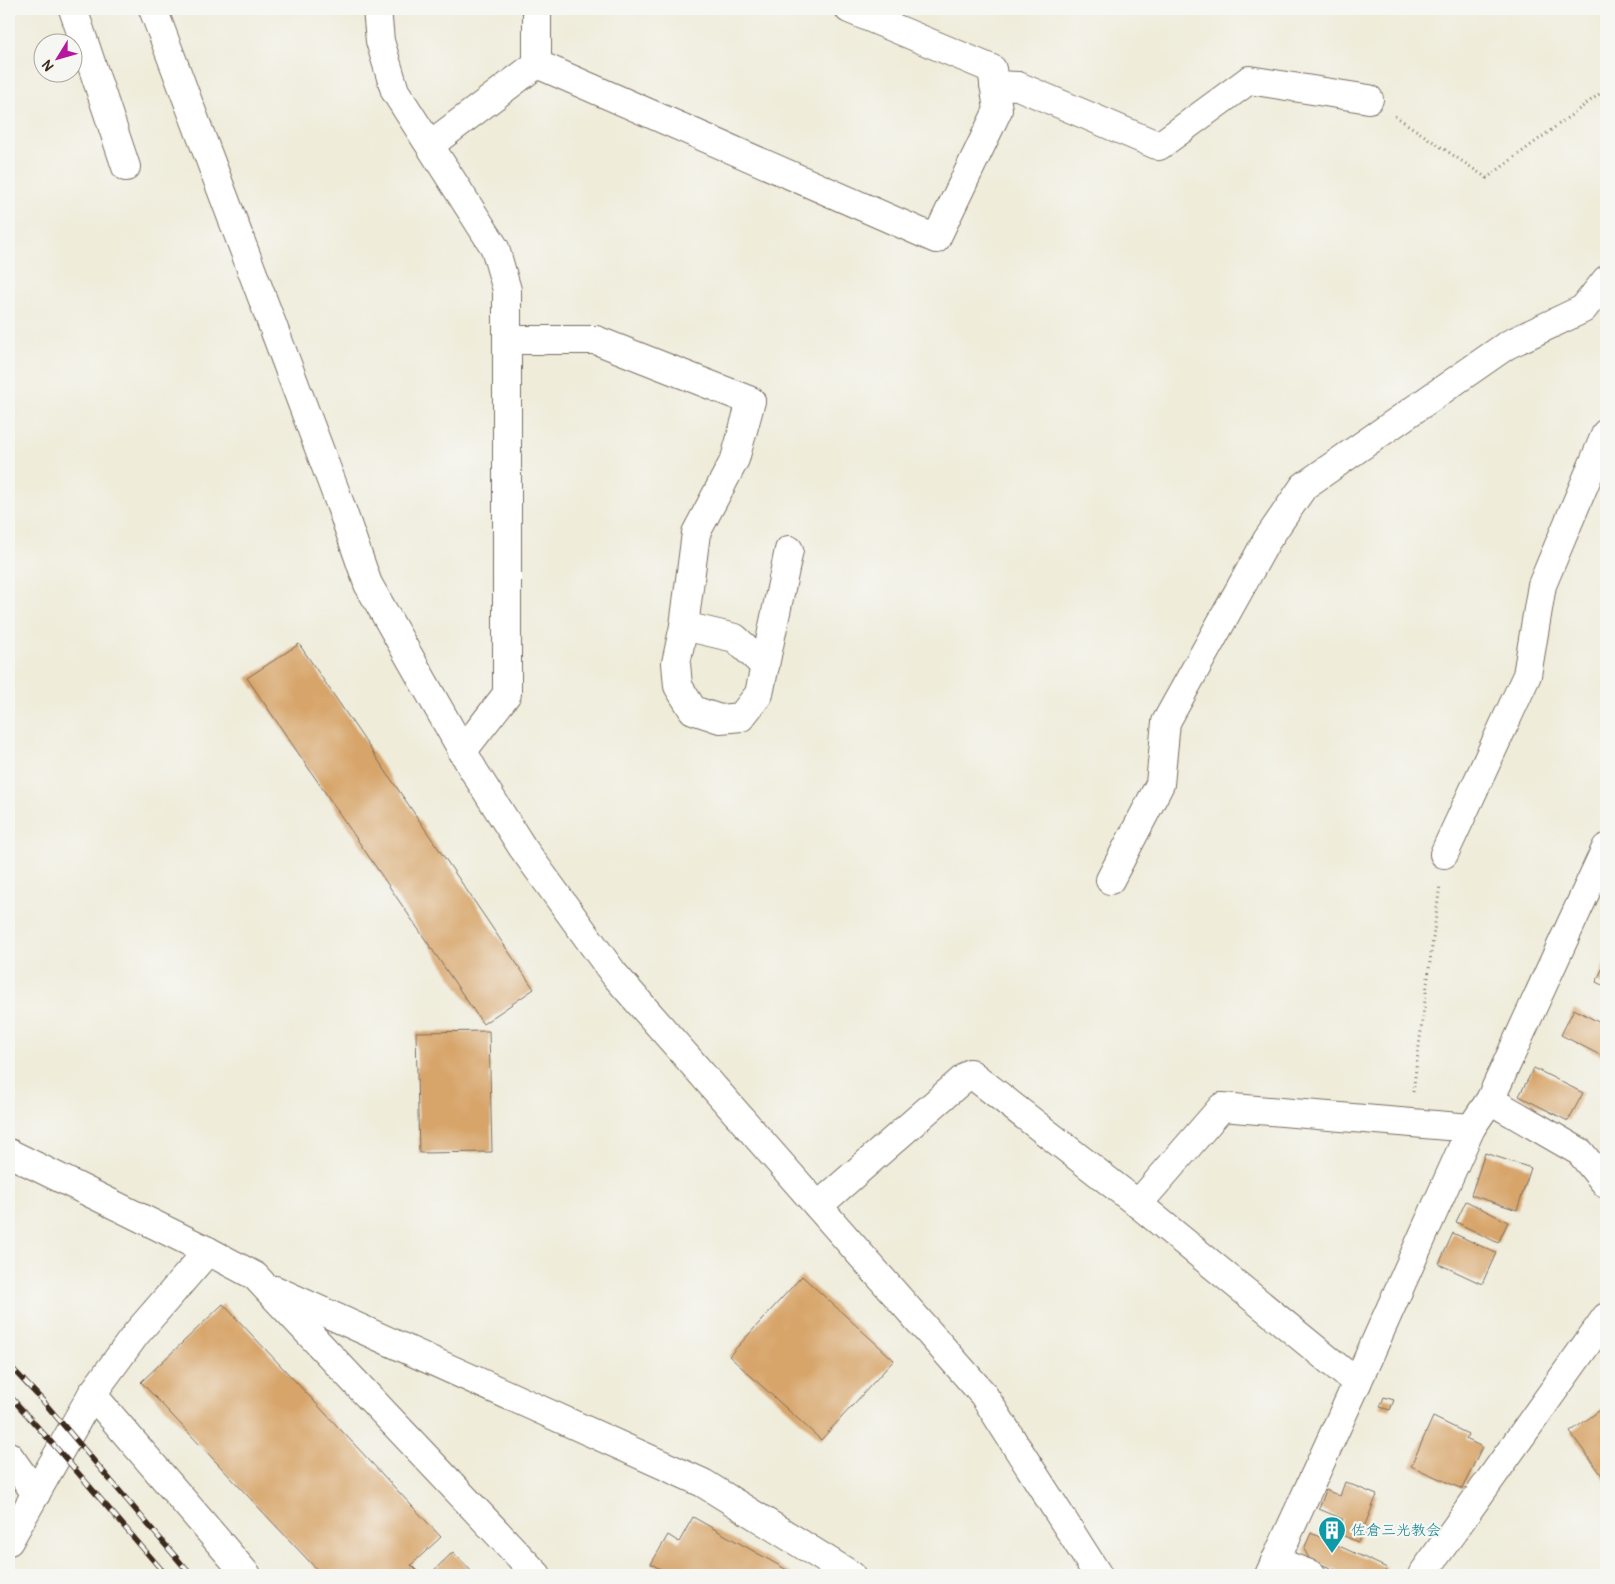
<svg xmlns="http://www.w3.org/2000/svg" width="1615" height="1584" font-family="Pangolin,'Klee One',sans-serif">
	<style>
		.building { fill: #d7a469 }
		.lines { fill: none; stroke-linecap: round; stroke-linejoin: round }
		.minor-casing { stroke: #7a6e60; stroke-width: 30 }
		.path { stroke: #7a6e60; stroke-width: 3; stroke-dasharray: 1 4; stroke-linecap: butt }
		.minor { stroke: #fff; stroke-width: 28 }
		.rail-casing { stroke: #3b2a1e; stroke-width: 5.5 }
		.rail { stroke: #f6f6f2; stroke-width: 4; stroke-dasharray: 11; stroke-linecap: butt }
		.labels { text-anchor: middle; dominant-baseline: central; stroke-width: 4.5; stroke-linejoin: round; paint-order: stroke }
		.culture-label { font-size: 15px; fill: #0d838f; stroke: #f6f6f2; text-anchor: start }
	</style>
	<rect width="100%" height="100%" fill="#f6f6f2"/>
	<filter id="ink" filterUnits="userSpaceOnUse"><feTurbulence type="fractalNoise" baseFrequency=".02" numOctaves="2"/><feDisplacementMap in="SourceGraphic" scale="10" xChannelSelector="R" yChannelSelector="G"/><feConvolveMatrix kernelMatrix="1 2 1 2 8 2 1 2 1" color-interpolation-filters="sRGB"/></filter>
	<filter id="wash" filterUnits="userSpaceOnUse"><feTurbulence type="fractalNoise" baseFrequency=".0096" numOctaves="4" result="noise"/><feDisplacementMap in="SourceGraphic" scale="20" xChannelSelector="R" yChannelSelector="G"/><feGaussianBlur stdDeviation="1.12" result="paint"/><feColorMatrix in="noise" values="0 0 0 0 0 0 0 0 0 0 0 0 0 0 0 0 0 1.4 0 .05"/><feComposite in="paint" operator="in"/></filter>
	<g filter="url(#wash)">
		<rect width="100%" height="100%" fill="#efecda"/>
		<g id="blocks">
			<g class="building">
				<path d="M299,644l235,345 -51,35 -236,-346z"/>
				<path d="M1606,961v26l-10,-5z"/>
				<path d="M1574,1009l32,17v21l-4,9 -41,-21z"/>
				<path d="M489,1031l3,121 -73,1 -3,-121z"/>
				<path d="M1534,1068l49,25 -15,28 -49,-25z"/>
				<path d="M1485,1153l46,15 -14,42 -46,-15z"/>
				<path d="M1466,1201l42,21 -10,21 -42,-21z"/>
				<path d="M1453,1233l43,20 -14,31 -43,-20z"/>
				<path d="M802,1276l92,84 -73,80 -92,-84z"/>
				<path d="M223,1304l218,233 -30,28 10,10h-99l-181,-193z"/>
				<path d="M1384,1397l10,3 -4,10 -10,-3z"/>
				<path d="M1603,1408l3,5v68l-36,-49z"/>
				<path d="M1433,1417l35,17 -2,5 16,8 -20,42 -51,-23z"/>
				<path d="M1345,1482l32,13 -19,47 -21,-9 6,-14 -24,-10 7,-19 14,6z"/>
				<path d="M693,1517l103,58h-124l-21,-11 17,-29 11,7z"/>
				<path d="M1311,1533l76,35 -4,7h-35l-38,-15 -6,-11z"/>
				<path d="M453,1552l22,23h-46z"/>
			</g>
		</g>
	</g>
	<g filter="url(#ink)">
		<use href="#blocks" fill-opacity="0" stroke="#7a6e60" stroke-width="1"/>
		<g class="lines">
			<g class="minor-casing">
				<g id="minor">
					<path d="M73,9l53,158"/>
					<path d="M153,9l187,495 28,80 106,187 48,76 92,127 369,420 115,181"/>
					<path d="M377,9l3,32 15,50 100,157 12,42v404l-45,58"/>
					<path d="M537,64l399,175 62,-129 -6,-41 -143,-60"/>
					<path d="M537,64v-55"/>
					<path d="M994,85l24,1 141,60 90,-66 120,19"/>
					<path d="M430,145l107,-81"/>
					<path d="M507,340h89l155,61 -16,58 -39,74 -12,93 -8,37 2,23 15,24 27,9 21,-2 18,-23 30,-144"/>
					<path d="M684,626l51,12 30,28"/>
					<path d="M1444,854l83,-179 15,-90 64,-152"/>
					<path d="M1110,880l50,-96 6,-62 101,-182 37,-54 203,-141 76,-36 23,-29"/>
					<path d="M1490,1100l90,52 26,32"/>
					<path d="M9,1153l199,98 47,25 282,299"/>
					<path d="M1138,1204l84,-97 249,21"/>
					<path d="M818,1206l152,-133 168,131 219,179"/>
					<path d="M275,1290l428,193 148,92"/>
					<path d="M92,1394l155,181"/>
					<path d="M9,1456l27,38"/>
					<path d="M9,1541l83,-147 44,-60 72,-83"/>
					<path d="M1275,1561l37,14"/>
					<path d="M1269,1575l88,-192 114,-255 19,-28 116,-252"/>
					<path d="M1422,1575l184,-258"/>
				</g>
			</g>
			<g class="path">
				<path d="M1395,116l92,62 119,-89"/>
				<path d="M1413,1092l27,-207"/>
			</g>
			<use href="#minor" class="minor"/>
			<g class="rail-casing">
				<g id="rail">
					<path d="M9,1365l34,36 148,174"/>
					<path d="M9,1395l51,57 106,123"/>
				</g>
			</g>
			<use href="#rail" class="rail"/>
		</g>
	</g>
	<defs>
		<g id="building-pin" transform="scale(1.4375)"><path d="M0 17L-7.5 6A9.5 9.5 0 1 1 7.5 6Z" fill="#0f9aa8" stroke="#f6f6f2"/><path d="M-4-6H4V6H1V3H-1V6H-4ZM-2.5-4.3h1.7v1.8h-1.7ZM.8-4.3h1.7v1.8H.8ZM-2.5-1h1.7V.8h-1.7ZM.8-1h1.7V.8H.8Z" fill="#fff"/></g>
	</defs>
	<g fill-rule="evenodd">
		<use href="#building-pin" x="1332" y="1530"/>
	</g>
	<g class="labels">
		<g class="culture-label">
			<text x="1351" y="1530">佐倉三光教会</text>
		</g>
	</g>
	<rect width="1615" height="1584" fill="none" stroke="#f6f6f2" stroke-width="30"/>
	<g transform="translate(58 58) rotate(233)"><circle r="24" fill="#f6f6f2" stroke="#aba49d"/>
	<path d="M0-4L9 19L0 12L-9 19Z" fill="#b5179e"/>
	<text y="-8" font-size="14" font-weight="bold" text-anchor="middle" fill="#3b2a1e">N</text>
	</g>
</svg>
